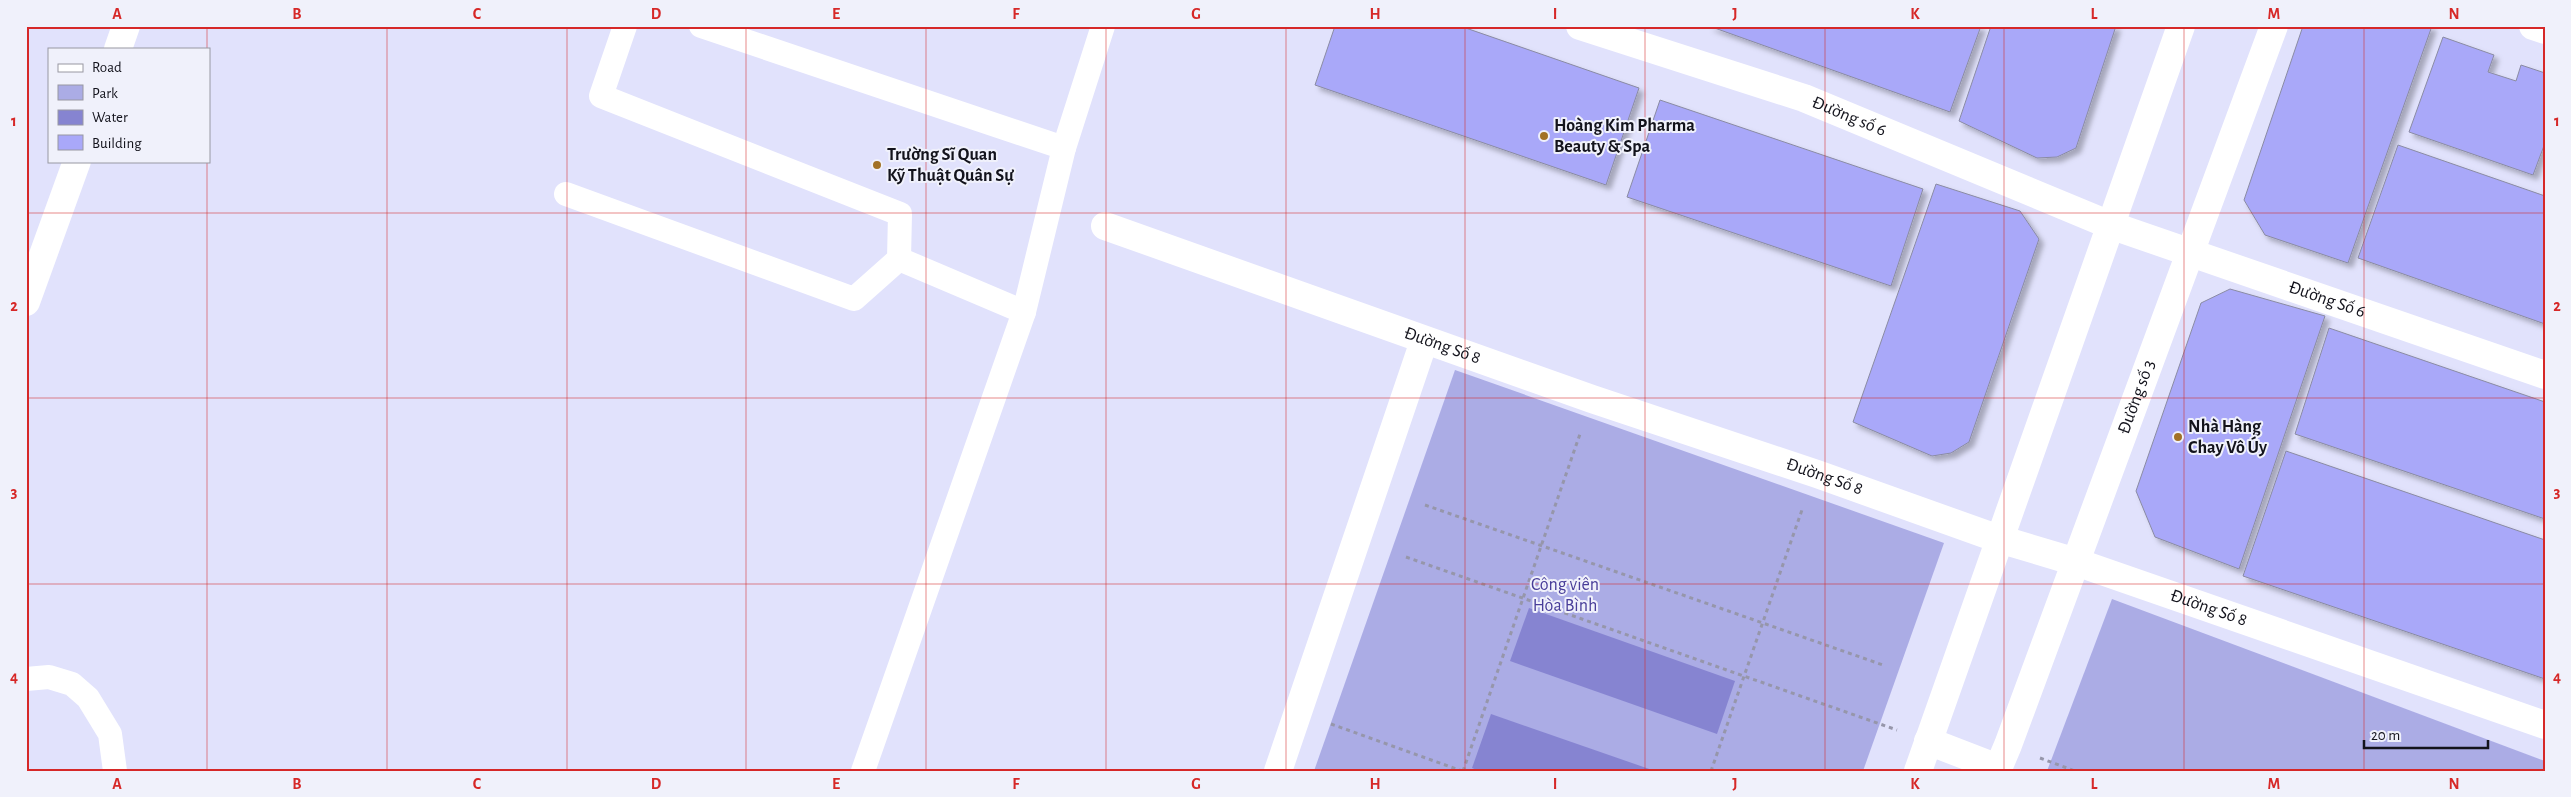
<svg xmlns="http://www.w3.org/2000/svg" width="2571" height="797" font-family="'Alegreya Sans',sans-serif">
	<style>
		.green { fill: #abace5 }
		.water { fill: #8684d1 }
		.building { fill: #a9a8f9; stroke: #8a8ba3; filter: url(#shadow) }
		.lines { fill: none; stroke-linecap: round; stroke-linejoin: round }
		.path { stroke: #9696aa; stroke-width: 3; stroke-dasharray: 4 4; stroke-linecap: butt }
		.service { stroke: #fff; stroke-width: 24 }
		.minor { stroke: #fff; stroke-width: 28 }
		.grid { fill: none; stroke: #d62828; stroke-width: 1; stroke-opacity: 0.55 }
		.poi-dot { fill: #a27126; stroke: #f0f1fb; stroke-width: 2 }
		.labels { text-anchor: middle; dominant-baseline: central; stroke-width: 4; stroke-linejoin: round; paint-order: stroke }
		.street-label { font-size: 18px; fill: #13131c; stroke: #f0f1fb }
		.poi-label { font-size: 18px; font-weight: bold; fill: #13131c; stroke: #f0f1fb; text-anchor: start }
		.park-label { font-size: 18px; fill: #483d99; stroke: #f0f1fb }
		.neatline { fill: none; stroke: #d62828; stroke-width: 2 }
		.grid-label { font-size: 16px; text-anchor: middle; font-weight: bold; fill: #d62828 }
	</style>
	<defs>
		<filter id="shadow"><feDropShadow dx="4.5" dy="4.5" stdDeviation="2.5" flood-color="#0004"/></filter>
	</defs>
	<rect width="100%" height="100%" fill="#e1e2fc"/>
	<g class="green">
		<path d="M1455,370l489,173 -81,228h-549z"/>
		<path d="M2112,599l433,162v10h-498z"/>
	</g>
	<g class="water">
		<path d="M1529,608l206,73 -18,53 -207,-73z"/>
		<path d="M1491,714l164,57h-176l-7,-3z"/>
	</g>
	<g class="building">
		<path d="M1335,26h125l179,62 -33,97 -291,-100z"/>
		<path d="M1709,26h272l-31,86z"/>
		<path d="M1991,26h125l-40,122 -19,9 -20,1 -78,-37z"/>
		<path d="M2303,26h129l-84,237 -83,-28 -21,-35z"/>
		<path d="M2443,37l51,18 -6,17 28,9 5,-16 24,8v70l-12,32 -124,-43z"/>
		<path d="M1660,100l263,89 -32,97 -264,-89z"/>
		<path d="M2398,145l147,51v128l-187,-66z"/>
		<path d="M1936,184l84,27 19,28 -70,203 -18,11 -19,3 -79,-34z"/>
		<path d="M2230,289l95,27 -86,253 -84,-32 -19,-46 65,-188z"/>
		<path d="M2329,328l216,74v117l-250,-85z"/>
		<path d="M2286,451l259,89v139l-302,-103z"/>
	</g>
	<g class="lines">
		<g class="path">
			<path d="M1425,505l458,160"/>
			<path d="M1406,557l491,173"/>
			<path d="M1331,724l131,47"/>
			<path d="M2040,758l35,13"/>
			<path d="M1463,771l117,-337"/>
			<path d="M1711,771l92,-264"/>
		</g>
		<g class="service">
			<path d="M701,26l363,122"/>
			<path d="M566,194l288,105 45,-40 1,-45 -299,-118 24,-70"/>
			<path d="M899,259l125,53"/>
			<path d="M26,679l23,-2 23,7 16,14 22,36 5,37"/>
			<path d="M863,771l161,-459 40,-164 39,-122"/>
		</g>
		<g class="minor">
			<path id="s1" d="M1580,26l224,72 306,127 435,150"/>
			<path d="M2533,26l12,4"/>
			<path d="M118,49l8,-23"/>
			<path id="s2" d="M1105,226l487,173 225,75 182,65 77,23 469,163"/>
			<path d="M26,302l51,-141"/>
			<path d="M1928,741l70,27"/>
			<path d="M1278,771l146,-430"/>
			<path d="M1918,771l263,-745"/>
			<path id="s3" d="M1997,771l11,-26 266,-719"/>
		</g>
	</g>
	<path class="grid" d="M207,26v23M387,26v745M567,26v745M746,26v745M926,26v745M1106,26v745M1286,26v745M1465,26v745M1645,26v745M1825,26v745M2004,26v745M2184,26v745M2364,26v745M207,161v610M26,213h2519M26,398h2519M26,584h2519"/>
	<g class="poi-dot">
		<circle cx="1544" cy="136" r="5"/>
		<circle cx="877" cy="165" r="5"/>
		<circle cx="2178" cy="437" r="5"/>
	</g>
	<g class="labels">
		<g class="street-label">
			<text stroke="none"><textPath href="#s1" startOffset="284">Đường số 6</textPath></text>
			<text stroke="none"><textPath href="#s1" startOffset="796">Đường Số 6</textPath></text>
			<text stroke="none"><textPath href="#s2" startOffset="358">Đường Số 8</textPath></text>
			<text stroke="none"><textPath href="#s3" startOffset="399">Đường số 3</textPath></text>
			<text stroke="none"><textPath href="#s2" startOffset="762">Đường Số 8</textPath></text>
			<text stroke="none"><textPath href="#s2" startOffset="1168">Đường Số 8</textPath></text>
		</g>
		<g class="poi-label">
			<text x="1554" y="126">Hoàng Kim Pharma<tspan x="1554" dy="21">Beauty &amp; Spa</tspan></text>
			<text x="887" y="155">Trường Sĩ Quan<tspan x="887" dy="21">Kỹ Thuật Quân Sự</tspan></text>
			<text x="2188" y="427">Nhà Hàng<tspan x="2188" dy="21">Chay Vô Úy</tspan></text>
		</g>
		<g class="park-label">
			<text x="1565" y="585">Công viên<tspan x="1565" dy="21">Hòa Bình</tspan></text>
		</g>
	</g>
	<rect width="2571" height="797" fill="none" stroke="#f0f1fb" stroke-width="55"/>
	<rect x="48" y="48" width="162" height="115" fill="#f0f1fb" stroke="#9898a2"/>
	<rect x="58" y="64" width="25" height="8" fill="#ffffff" stroke="#9898a2"/>
	<text x="92" y="72" font-size="15" fill="#13131c">Road</text>
	<rect x="58" y="85" width="25" height="15" fill="#abace5" stroke="#9898a2"/>
	<text x="92" y="98" font-size="15" fill="#13131c">Park</text>
	<rect x="58" y="110" width="25" height="15" fill="#8684d1" stroke="#9898a2"/>
	<text x="92" y="122" font-size="15" fill="#13131c">Water</text>
	<rect x="58" y="135" width="25" height="15" fill="#a9a8f9" stroke="#9898a2"/>
	<text x="92" y="148" font-size="15" fill="#13131c">Building</text>
	<path d="M2364 740v8h124v-8" fill="none" stroke="#13131c" stroke-width="2.5"/>
	<text x="2371" y="740" font-size="15" fill="#13131c" stroke="#f0f1fb" stroke-width="4" paint-order="stroke">20 m</text>
	<rect x="28" y="28" width="2516" height="742" class="neatline"/>
	<g class="grid-label">
		<text x="117" y="19">A</text>
		<text x="297" y="19">B</text>
		<text x="477" y="19">C</text>
		<text x="656" y="19">D</text>
		<text x="836" y="19">E</text>
		<text x="1016" y="19">F</text>
		<text x="1196" y="19">G</text>
		<text x="1375" y="19">H</text>
		<text x="1555" y="19">I</text>
		<text x="1735" y="19">J</text>
		<text x="1915" y="19">K</text>
		<text x="2094" y="19">L</text>
		<text x="2274" y="19">M</text>
		<text x="2454" y="19">N</text>
		<text x="14" y="126">1</text>
		<text x="2557" y="126">1</text>
		<text x="14" y="311">2</text>
		<text x="2557" y="311">2</text>
		<text x="14" y="497">3</text>
		<text x="2557" y="497">3</text>
		<text x="14" y="682">4</text>
		<text x="2557" y="682">4</text>
		<text x="117" y="789">A</text>
		<text x="297" y="789">B</text>
		<text x="477" y="789">C</text>
		<text x="656" y="789">D</text>
		<text x="836" y="789">E</text>
		<text x="1016" y="789">F</text>
		<text x="1196" y="789">G</text>
		<text x="1375" y="789">H</text>
		<text x="1555" y="789">I</text>
		<text x="1735" y="789">J</text>
		<text x="1915" y="789">K</text>
		<text x="2094" y="789">L</text>
		<text x="2274" y="789">M</text>
		<text x="2454" y="789">N</text>
	</g>
</svg>
